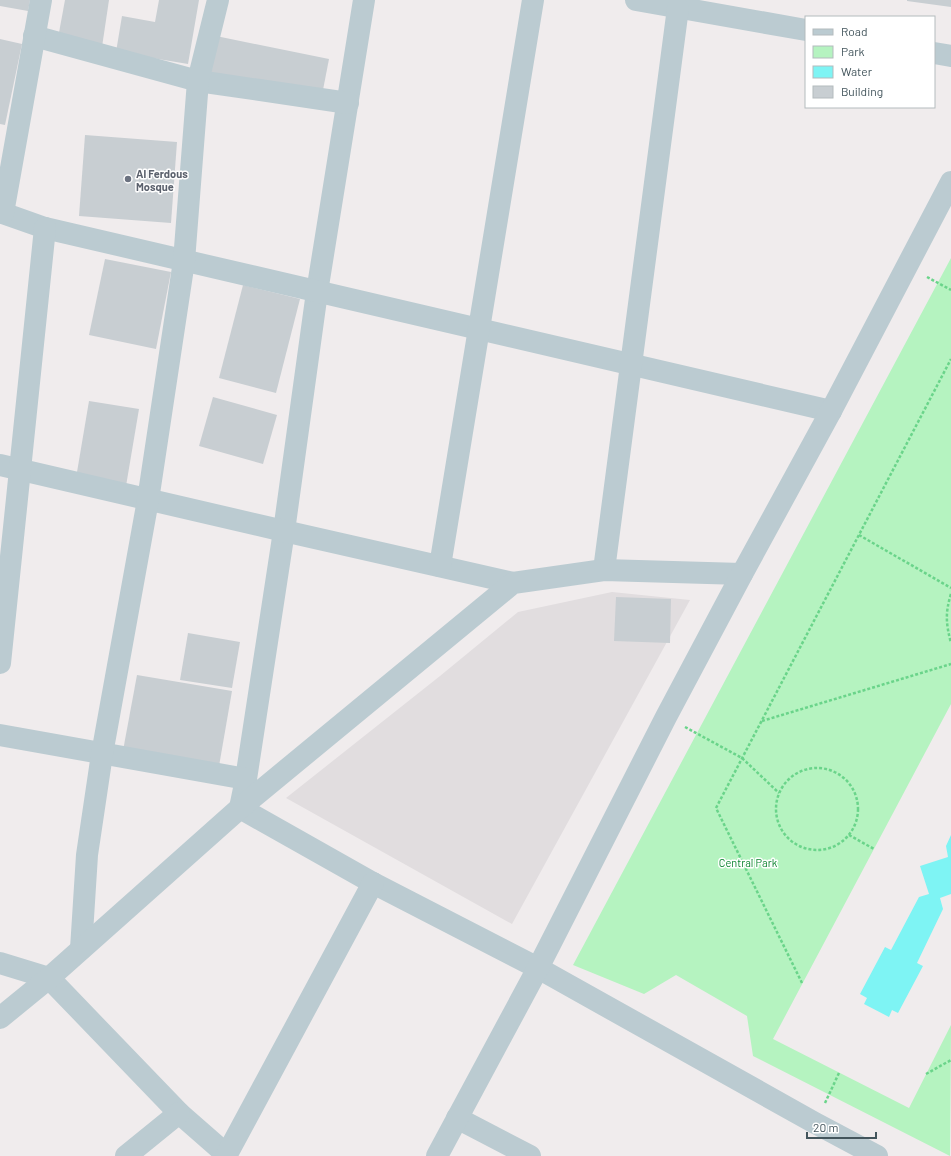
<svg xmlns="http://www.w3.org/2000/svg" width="951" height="1156" font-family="Barlow,sans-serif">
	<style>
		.education { fill: #e1dddf }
		.green { fill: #b5f3c0 }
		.water { fill: #7ef4f4 }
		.building { fill: #c8ced2 }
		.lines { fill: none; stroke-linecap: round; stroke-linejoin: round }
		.path { stroke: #6ad48a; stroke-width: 2.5; stroke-dasharray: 3 2; stroke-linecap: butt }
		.minor { stroke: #bbcbd1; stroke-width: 22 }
		.worship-dot { fill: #6b7280; stroke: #fff; stroke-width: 1.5 }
		.labels { text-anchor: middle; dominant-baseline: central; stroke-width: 3; stroke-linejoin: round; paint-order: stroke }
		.worship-label { font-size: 11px; font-weight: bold; fill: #5b616d; stroke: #fff; text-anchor: start }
		.park-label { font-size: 11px; fill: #0d8430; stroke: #fff }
	</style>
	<rect width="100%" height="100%" fill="#f0eced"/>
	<path class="education" d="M612,592l78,8 -178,324 -226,-126 154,-122 78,-64z"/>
	<path class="green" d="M951,258v446l-178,335 136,69 42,-83 -1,131 -197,-100 -6,-40 -71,-41 -32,19 -71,-29z"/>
	<path class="water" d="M951,835v59l-11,4 3,11 -26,54 6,3 -25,47 -6,-3 -3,7 -25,-13 3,-6 -7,-4 25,-47 6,3 28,-53 10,-3 -9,-28 28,-9 -2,-11z"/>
	<g class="building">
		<path d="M0,0h30l-2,11 -28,-5z"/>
		<path d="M65,0h44l-7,47 -44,-9z"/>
		<path d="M159,0h40l-11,64 -72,-12 6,-36 33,6z"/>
		<path d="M907,0h44v7l-44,-6z"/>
		<path d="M216,36l113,23 -7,36 -113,-22z"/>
		<path d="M0,39l22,5 -17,81 -5,-1z"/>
		<path d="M85,135l92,7 -6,81 -92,-7z"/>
		<path d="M105,259l66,13 -15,77 -67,-14z"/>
		<path d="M243,285l57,14 -24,94 -57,-15z"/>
		<path d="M213,397l64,18 -14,49 -64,-18z"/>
		<path d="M89,401l50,8 -13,77 -50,-8z"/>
		<path d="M616,597l55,2 -1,44 -56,-2z"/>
		<path d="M188,633l52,9 -8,46 -52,-8z"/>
		<path d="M137,675l95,16 -14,81 -96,-16z"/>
	</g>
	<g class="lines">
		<g class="path">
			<path d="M927,277l24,13"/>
			<path d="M859,535l92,53"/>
			<path d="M951,594c-6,19 -5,30 0,49"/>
			<path d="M762,721l189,-57"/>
			<path d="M685,727l57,31 37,35"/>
			<circle cx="817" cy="809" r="41"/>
			<path d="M849,835l25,14"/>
			<path d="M802,983l-86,-175 235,-449"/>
			<path d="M926,1074l25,-14"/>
			<path d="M825,1103l14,-30"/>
		</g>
		<g class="minor">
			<path d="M364,0l-47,292 -33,239 -38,248 -6,29 133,75 165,85 277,155 62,33"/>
			<path d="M636,0l170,30"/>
			<path d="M34,36l164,45 150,22"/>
			<path d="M934,53l17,3"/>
			<path d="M0,212l45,16 786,183"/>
			<path d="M3,213l38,-213"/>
			<path d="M0,465l284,66 229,52"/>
			<path d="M440,566l93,-566"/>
			<path d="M604,570l74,-562"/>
			<path d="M0,663l45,-435"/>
			<path d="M0,735l246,44"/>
			<path d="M81,949l6,-94 15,-101 46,-254 36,-239 14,-180 20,-81"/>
			<path d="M0,963l49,15 130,135 48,42"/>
			<path d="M0,1018l49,-40 191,-170 273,-225 91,-13 138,4"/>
			<path d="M457,1118l73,38"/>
			<path d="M126,1156l53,-43"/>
			<path d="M226,1156l147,-273"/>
			<path d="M437,1156l101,-188 128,-251 76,-143 89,-163 120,-229"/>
		</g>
	</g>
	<circle class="worship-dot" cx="128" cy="179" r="4"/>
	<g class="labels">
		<g class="worship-label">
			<text x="136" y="173">Al Ferdous<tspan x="136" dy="13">Mosque</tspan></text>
		</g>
		<g class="park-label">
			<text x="748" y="862">Central Park</text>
		</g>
	</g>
	<rect x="805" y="16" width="130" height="92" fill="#ffffff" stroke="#b4bbbe"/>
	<rect x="813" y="29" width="20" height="6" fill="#bbcbd1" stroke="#b4bbbe"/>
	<text x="841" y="36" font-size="12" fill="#43555c">Road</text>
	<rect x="813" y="46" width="20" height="12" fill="#b5f3c0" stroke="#b4bbbe"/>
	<text x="841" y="56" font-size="12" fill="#43555c">Park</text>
	<rect x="813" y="66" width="20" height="12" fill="#7ef4f4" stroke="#b4bbbe"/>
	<text x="841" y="76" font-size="12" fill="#43555c">Water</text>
	<rect x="813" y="86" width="20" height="12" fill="#c8ced2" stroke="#b4bbbe"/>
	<text x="841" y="96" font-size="12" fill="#43555c">Building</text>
	<path d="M807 1132v6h69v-6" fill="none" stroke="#43555c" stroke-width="2"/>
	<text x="813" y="1132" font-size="12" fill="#43555c" stroke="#ffffff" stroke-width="3" paint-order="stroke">20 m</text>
</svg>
